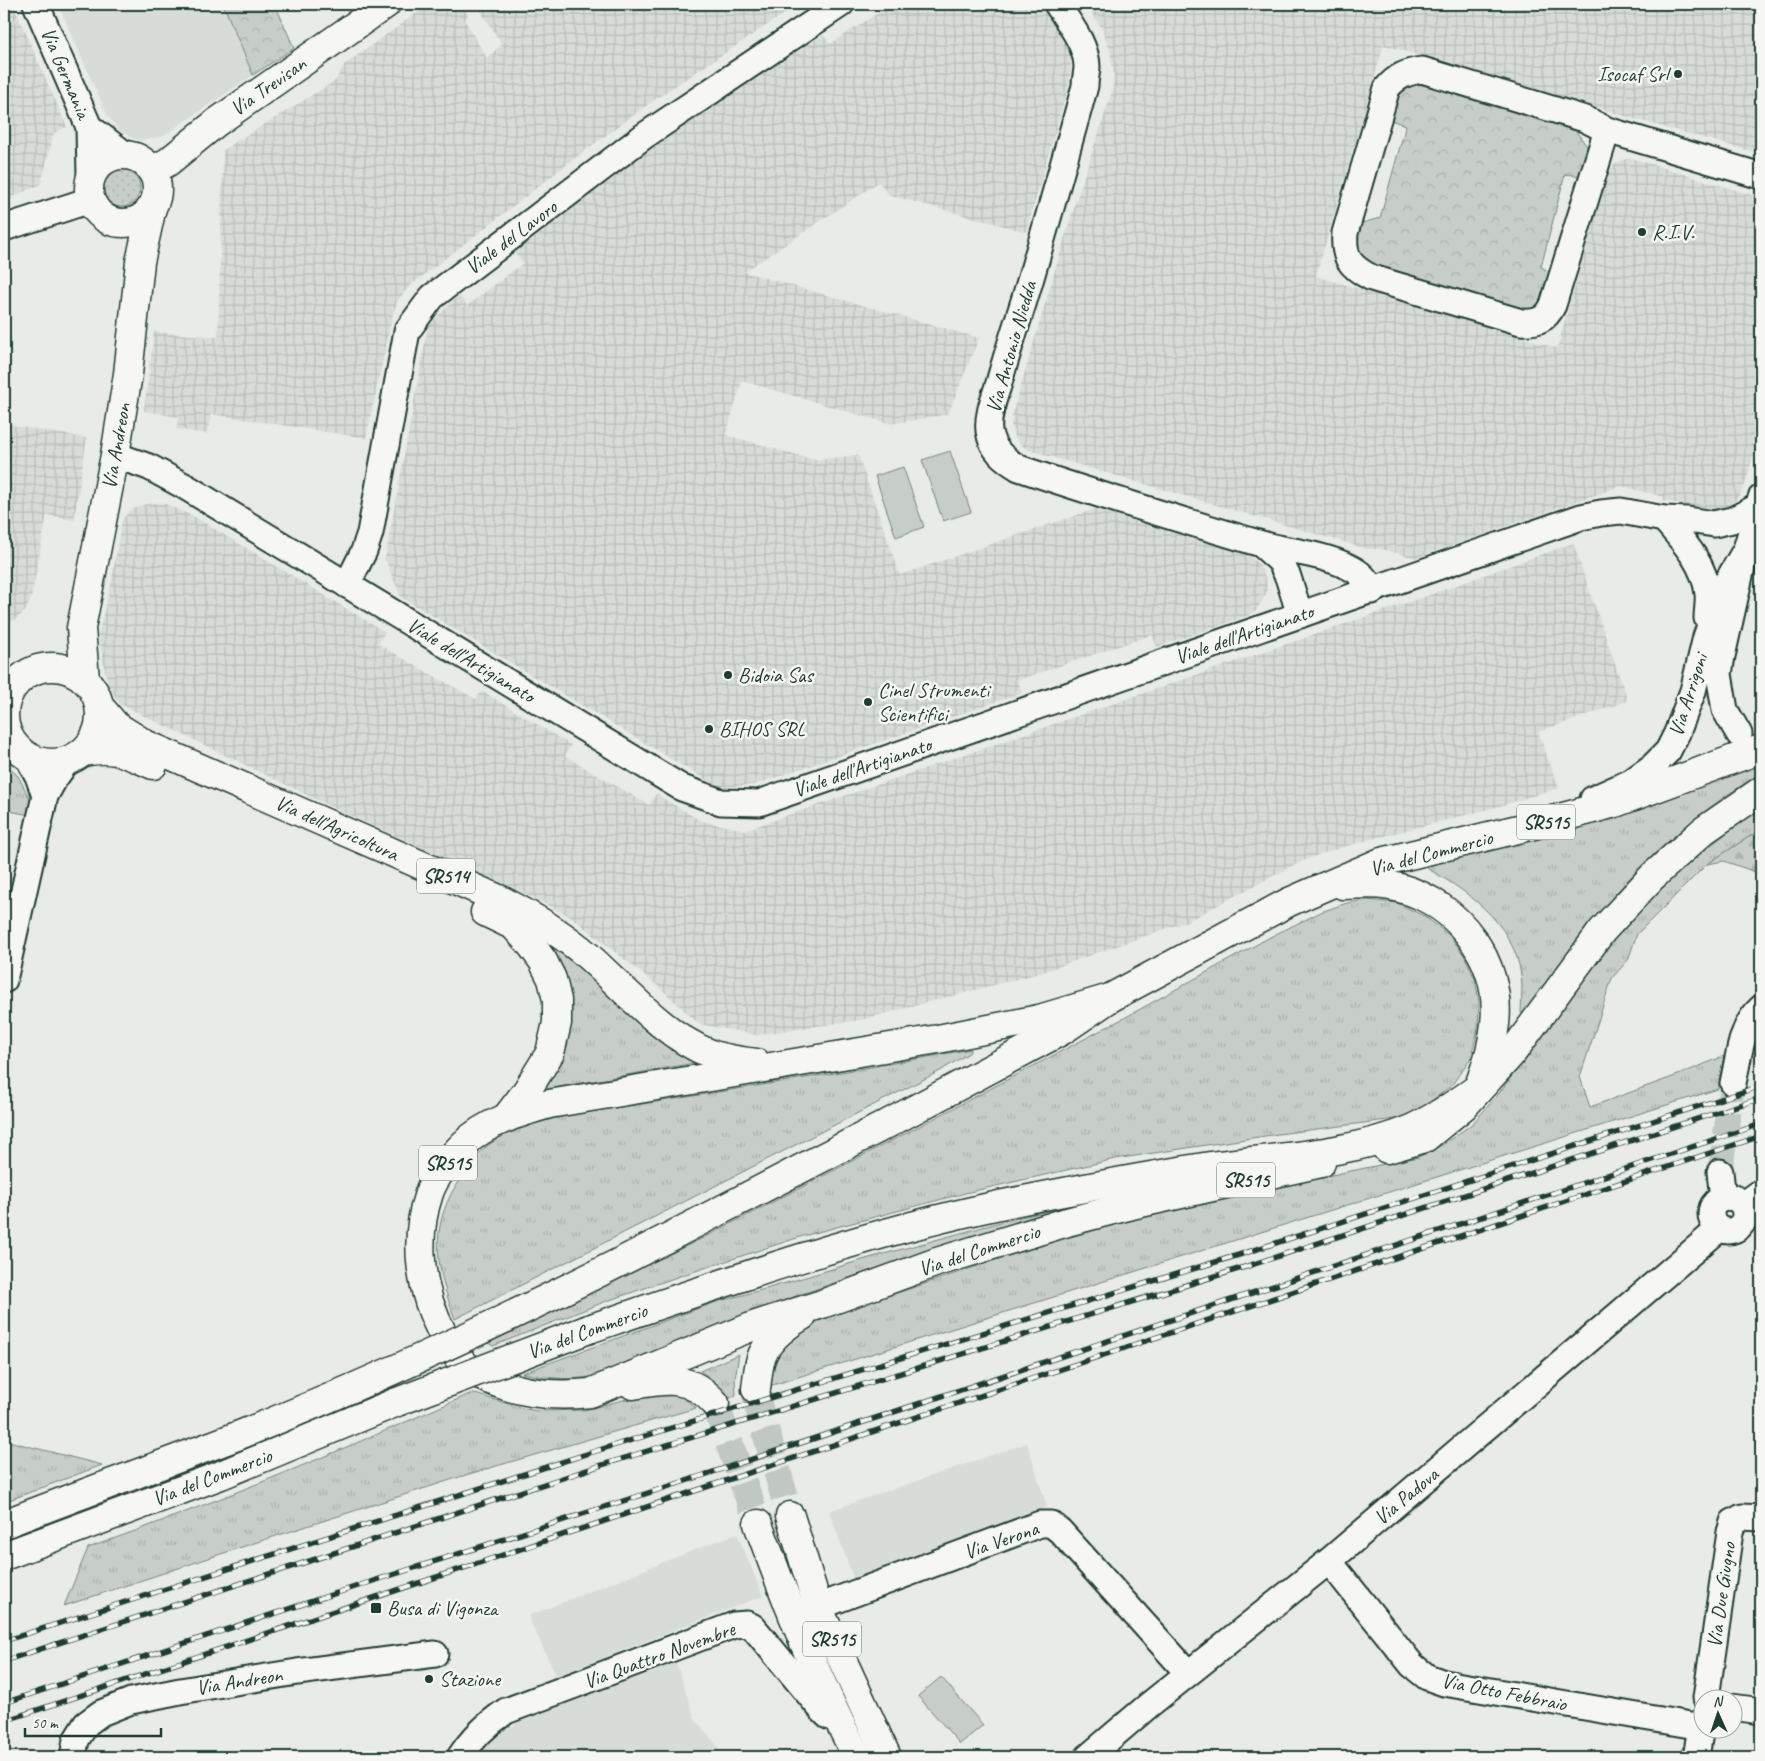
<svg xmlns="http://www.w3.org/2000/svg" width="1765" height="1761" font-family="Caveat,sans-serif">
	<style>
		.built { fill: #d8dcd8 }
		.industrial { fill: url(#industrial-grid) }
		.grass { fill: url(#grass-tufts); stroke: #73867e }
		.forest { fill: url(#forest-firs); stroke: #73867e }
		.park { fill: url(#park-crowns); stroke: #73867e }
		.garden { fill: url(#garden-dots); stroke: #73867e }
		.pitch { fill: #c7cec9; stroke: #73867e }
		.lines { fill: none; stroke-linecap: round; stroke-linejoin: round }
		.minor-tunnel { stroke: #c1c8c3; stroke-width: 25; stroke-dasharray: 25 12; stroke-linecap: butt }
		.major-tunnel { stroke: #c1c8c3; stroke-width: 28; stroke-dasharray: 28 14; stroke-linecap: butt }
		.minor-casing { stroke: #1f3d34; stroke-width: 29 }
		.major-casing { stroke: #1f3d34; stroke-width: 31 }
		.highway-casing { stroke: #1f3d34; stroke-width: 31 }
		.minor { stroke: #f6f6f2; stroke-width: 25 }
		.major { stroke: #f6f6f2; stroke-width: 28 }
		.highway { stroke: #f6f6f2; stroke-width: 28 }
		.rail-casing { stroke: #1f3d34; stroke-width: 5.5 }
		.rail { stroke: #f6f6f2; stroke-width: 4; stroke-dasharray: 11; stroke-linecap: butt }
		.highway-bridge-casing { stroke: #1f3d34; stroke-width: 31; stroke-linecap: butt }
		.highway-bridge { stroke: #f6f6f2; stroke-width: 28 }
		.poi-dot { fill: #1f3d34; stroke: #f6f6f2; stroke-width: 2 }
		.labels { text-anchor: middle; dominant-baseline: central; stroke-width: 5; stroke-linejoin: round; paint-order: stroke }
		.shield { fill: #f6f6f2; stroke: #60746d; stroke-width: 1 }
		.shield-label { font-size: 20px; font-weight: bold; fill: #1f3d34 }
		.street-label { font-size: 21px; fill: #1f3d34; stroke: #f6f6f2 }
		.poi-label { font-size: 21px; fill: #1f3d34; stroke: #f6f6f2; text-anchor: start }
	</style>
	<defs>
		<pattern id="industrial-grid" width="8" height="8" patternUnits="userSpaceOnUse" patternTransform="scale(1.25)"><rect width="8" height="8" fill="#d8dcd8"/><path d="M0 4h8M4 0v8" fill="none" stroke="#b9beba"/></pattern>
		<pattern id="grass-tufts" width="24" height="20" patternUnits="userSpaceOnUse" patternTransform="scale(1.25)"><rect width="24" height="20" fill="#c7cec9"/><path d="M3 7l-1-3M5 7V3M7 7l1-3M15 17l-1-3M17 17v-4M19 17l1-3" fill="none" stroke="#aab2ad"/></pattern>
		<pattern id="forest-firs" width="22" height="20" patternUnits="userSpaceOnUse" patternTransform="scale(1.25)"><rect width="22" height="20" fill="#c7cec9"/><path d="M5 1l3.5 6h-7zM16 11l3.5 6h-7z" fill="#aab2ad"/></pattern>
		<pattern id="park-crowns" width="20" height="18" patternUnits="userSpaceOnUse" patternTransform="scale(1.25)"><rect width="20" height="18" fill="#c7cec9"/><path d="M2 6a3 3 0 1 1 6 0M12 15a3 3 0 1 1 6 0" fill="none" stroke="#aab2ad"/></pattern>
		<pattern id="garden-dots" width="8" height="8" patternUnits="userSpaceOnUse" patternTransform="scale(1.25)"><rect width="8" height="8" fill="#c7cec9"/><path d="M2 2h.1M6 6h.1" fill="none" stroke="#aab2ad" stroke-width="1.8" stroke-linecap="round"/></pattern>
	</defs>
	<rect width="100%" height="100%" fill="#e9ebe7"/>
	<filter id="ink" filterUnits="userSpaceOnUse"><feTurbulence type="fractalNoise" baseFrequency=".02" numOctaves="2"/><feDisplacementMap in="SourceGraphic" scale="10" xChannelSelector="R" yChannelSelector="G"/><feConvolveMatrix kernelMatrix="1 2 1 2 8 2 1 2 1" color-interpolation-filters="sRGB"/></filter>
	<g filter="url(#ink)">
		<g class="built">
			<path d="M58,4h165l30,71 -91,62 -21,3 -11,-3 -12,-8 -11,-14z"/>
			<path d="M1027,1443l20,64 -193,73 -25,-69z"/>
			<path d="M737,1533l26,63 -207,80 -28,-60z"/>
			<path d="M675,1659l20,60 25,30 -10,8h-226l-5,-2 11,-14 27,-18z"/>
		</g>
		<g class="industrial">
			<path d="M4,4h9l54,123 -13,6 -13,51 -37,17z"/>
			<path d="M429,4h32l7,10 -3,7 22,37 15,-14 -26,-40h323l-142,94 -82,60 -165,128 -12,14 -5,14 -27,124 -155,-24 -4,20 -31,-5 2,-12 -34,-6 10,-79 64,5 5,-187 112,-69 9,-16z"/>
			<path d="M892,4h148l32,49 -3,31 -43,148 -137,-37 -10,-13 -135,90 235,66 -31,76 -57,10 -149,-43 -16,54 89,25 43,-5 42,120 195,-66 152,45 13,11 7,17 -1,12 -10,17 -9,5 -90,31 -5,-12 -134,45 4,13 -268,92 -36,2 -317,-190 -16,-38 43,-233 31,-31 8,11 56,-43 -8,-10 144,-111 164,-107 7,9z"/>
			<path d="M1085,4h676v150l-119,-33 -258,-76 -68,231 241,72 51,-175 5,-7 7,-5 9,-3 10,2 122,38v231l-16,56 -7,13 -9,8 -11,4 -10,-1 -44,-8v-4l-43,-11 -205,72 -35,-9h-14l-339,-99 -9,-7 -6,-9 -2,-10 2,-12 60,-202 38,-115 3,-18 -4,-27 -9,-23z"/>
			<path d="M4,424l83,14 -13,82 -27,-5 -16,84 -6,13 -12,9 -9,2z"/>
			<path d="M154,503l11,1 30,13 190,115 -7,12 47,27 51,28 6,-8 89,54 -6,11 84,49 7,-11 45,27 44,9 687,-236 141,-51 55,158 -90,31 21,56 -62,19 -136,35 -41,12 -28,12 -104,55 -148,52 -180,47 -104,15 -57,-11 -40,-37 -88,-70 -35,-18 -194,-87 -222,-108 -12,-19 -10,-50 13,-51 11,-64 7,-9 14,-6z"/>
		</g>
		<g class="grass">
			<path d="M1761,762v11c-48,30 -95,66 -134,108 -37,40 -69,85 -100,130l-6,2c0,-9 1,-18 1,-27 -2,-57 -49,-92 -94,-117l-1,-4 105,-25 111,-31z"/>
			<path d="M4,763l14,13 12,23v16l-26,-5z"/>
			<path d="M1761,808v21l-54,35 -70,70 -9,26 -16,18 -32,99 10,30 88,-32 46,-19 -6,33 -955,299 6,-25 34,-37 52,-19 147,-49 115,-35 90,-22 211,-44 26,-13 28,-20 25,-28 121,-164 30,-31 52,-47 34,-27z"/>
			<path d="M1366,900l31,3 29,14 24,19 14,19 11,24 4,23 -1,28 -8,29 -19,27 -25,19 -23,13 -125,16 -163,25 -150,34 -162,43 -126,41 -73,25 -111,44 -5,-3 225,-110 203,-105 210,-111 146,-81 49,-24 26,-9z"/>
			<path d="M552,938l148,124 -153,27 -4,-150z"/>
			<path d="M971,1049l-2,4 -29,18 -485,248c-18,-50 -27,-86 1,-134 8,-15 20,-31 34,-41 40,-30 128,-35 178,-44 101,-16 203,-32 303,-51z"/>
			<path d="M1071,1206l-158,50 -117,40 -54,24 -139,55c-32,6 -49,4 -81,-2l194,-71 53,-14 93,-28 150,-41z"/>
			<path d="M739,1354l-4,25 1,17 -10,3c-4,-13 -15,-21 -26,-28z"/>
			<path d="M657,1391l24,5 15,12 -227,66 -224,72 -181,60 24,-58c130,-46 257,-99 384,-155l53,16 14,2 46,-1z"/>
			<path d="M4,1440l98,25 -98,37z"/>
		</g>
		<path class="forest" d="M1761,829v45l-37,-13 -17,3z"/>
		<g class="park">
			<path d="M223,4h52l19,44 -41,27z"/>
			<path d="M1422,82l150,44 17,23 -6,22 -5,5 -13,-2 -24,93 11,6 -13,35 -13,3 -149,-44c-5,-3 -13,-6 -17,-11 -10,-10 -4,-24 2,-33l18,-5 26,-93 -13,-4c-2,-6 0,-10 1,-16 5,-17 13,-19 28,-23z"/>
		</g>
		<circle class="garden" cx="121" cy="188" r="19"/>
		<g class="pitch">
			<path d="M950,451l21,61 -28,9 -21,-61z"/>
			<path d="M903,467l21,60 -28,10 -21,-61z"/>
			<path d="M941,1677l42,48 -23,19 -42,-48z"/>
		</g>
		<g class="lines">
			<path class="minor-tunnel" d="M1720,1172l13,-89"/>
			<g class="major-tunnel">
				<path d="M756,1389l1,12 33,115"/>
				<path d="M715,1403l43,121"/>
			</g>
			<g class="minor-casing">
				<g id="minor">
					<path d="M36,4l53,123 37,28"/>
					<path d="M1057,4c11,18 29,39 30,62 0,6 -2,13 -2,20 -18,65 -36,130 -55,195 -10,34 -22,68 -31,102 -5,15 -12,33 -10,48 3,19 15,28 30,37 79,27 159,51 239,75 31,9 62,10 91,24 12,6 18,12 23,24"/>
					<path d="M89,127l1,50"/>
					<path d="M1607,130l-54,175c-7,15 -16,18 -32,17l-149,-44c-22,-11 -29,-20 -27,-45l42,-145c10,-12 20,-16 35,-18l163,49 22,11 154,46"/>
					<path d="M4,228l86,-28"/>
					<path d="M115,455l34,12 37,20 496,301 39,14 38,1c274,-96 549,-189 822,-286l20,-4 20,-2 43,8 24,1 26,4 18,-4 27,-14"/>
					<path d="M1664,519c19,22 41,45 44,75 1,8 -1,16 -1,24"/>
					<path d="M1261,544l19,17 8,16 12,38"/>
					<path d="M347,585l17,-34 6,-18 37,-202 25,-34 212,-161 197,-132"/>
					<path d="M1739,734l-14,-24 -6,-36 3,-18 24,-107 15,-51"/>
					<path d="M27,756l11,20 7,20"/>
					<path d="M1593,799l38,-17 22,-16 15,-15 9,-18 16,-42 13,-54 18,-50 22,-38"/>
					<path d="M4,980l41,-184 10,-18 13,-18"/>
					<path d="M1733,1083c6,-26 7,-56 28,-75"/>
					<path d="M1720,1172l3,27"/>
					<circle cx="1728" cy="1214" r="17"/>
					<path d="M1743,1205l18,-13"/>
					<path d="M1329,1561l83,104 15,12 17,6 258,44"/>
					<path d="M818,1607l222,-83h11l9,7 128,142"/>
					<path d="M1706,1698l24,-166 3,-10 9,-5 19,1"/>
					<path d="M1732,1707l29,4"/>
					<path d="M73,1757l3,-17 10,-16 15,-11 30,-12 49,-10 117,-19 138,-18"/>
					<path d="M460,1757c12,-19 27,-33 46,-46l228,-86 13,-1 6,3 69,83 6,6 9,4"/>
					<path d="M1088,1757l61,-52 180,-144 390,-332"/>
					<path d="M1696,1757l6,-36"/>
				</g>
			</g>
			<g class="major-casing">
				<g id="major">
					<circle cx="123" cy="189" r="34"/>
					<path d="M152,171l16,-9 49,-40 169,-118"/>
					<circle cx="52" cy="715" r="48"/>
					<path d="M85,680l-4,-52 34,-173 13,-81 12,-112 12,-55"/>
					<path d="M100,707l16,19 29,18 356,156c31,16 61,33 87,56 37,33 76,80 123,98 14,5 29,7 45,9"/>
					<path d="M83,752c31,-6 42,1 70,13"/>
					<path d="M1343,885c19,-1 38,-2 57,3 59,16 102,74 95,136 -2,20 -8,40 -15,59"/>
					<path d="M485,912l29,14 18,20 11,15 9,18 5,21v23l-7,30 -24,39 -20,26"/>
					<path d="M1387,1149l38,-11 39,-32 48,-53 90,-122 50,-54 51,-46 58,-40"/>
					<path d="M1321,1163l-185,41 -69,18 -130,40 -115,42 -66,21 -166,68c-37,4 -71,1 -104,-15 -6,-4 -14,-7 -20,-12 -9,-8 -16,-20 -22,-30 -24,-43 -31,-96 -15,-143 6,-18 22,-36 35,-49 22,-22 57,-32 85,-40l389,-65 101,-20 71,-21 179,-96 92,-40 149,-36 85,-23 146,-54"/>
					<path d="M633,1385c34,-6 57,-10 82,18"/>
					<path d="M756,1389c1,-9 2,-19 4,-27 5,-21 25,-36 42,-46"/>
					<path d="M790,1516l28,91 69,150"/>
					<path d="M758,1524c29,79 60,158 99,233"/>
				</g>
			</g>
			<g class="highway-casing">
				<g id="highway">
					<path d="M702,1220l187,-97 174,-93 47,-32"/>
					<path d="M589,1329c136,-47 273,-95 415,-125 68,-14 137,-27 206,-38 65,-9 139,-11 201,-37 24,-11 46,-26 67,-41"/>
					<path d="M4,1556l217,-81 176,-73"/>
				</g>
			</g>
			<use href="#minor" class="minor"/>
			<use href="#major" class="major"/>
			<use href="#highway" class="highway"/>
			<g class="rail-casing">
				<g id="rail">
					<path d="M4,1641l595,-191 643,-196 519,-168"/>
					<path d="M4,1661l598,-196 643,-198 516,-169"/>
					<path d="M4,1703l363,-120 331,-106 1063,-353"/>
					<path d="M4,1721l1757,-585"/>
				</g>
			</g>
			<use href="#rail" class="rail"/>
			<g class="highway-bridge-casing">
				<g id="highway-bridge">
					<path d="M397,1402l192,-73"/>
					<path d="M4,1524c77,-30 155,-58 233,-88 159,-63 314,-137 465,-216"/>
				</g>
			</g>
			<use href="#highway-bridge" class="highway-bridge"/>
		</g>
	</g>
	<g class="poi-dot">
		<circle cx="1678" cy="74" r="5"/>
		<circle cx="1642" cy="232" r="5"/>
		<circle cx="728" cy="675" r="5"/>
		<circle cx="868" cy="702" r="5"/>
		<circle cx="709" cy="729" r="5"/>
		<rect x="370" y="1602" width="12" height="12" rx="2.5"/>
		<circle cx="429" cy="1679" r="5"/>
	</g>
	<g class="labels">
		<g class="shield">
			<rect x="1517" y="804.5" width="58" height="35" rx="4"/>
			<rect x="417" y="858.5" width="58" height="35" rx="4"/>
			<rect x="419" y="1145.5" width="58" height="35" rx="4"/>
			<rect x="1217" y="1162.5" width="58" height="35" rx="4"/>
			<rect x="803" y="1621.5" width="58" height="35" rx="4"/>
		</g>
		<g class="shield-label">
			<text x="1546" y="822">SR515</text>
			<text x="446" y="876">SR514</text>
			<text x="448" y="1163">SR515</text>
			<text x="1246" y="1180">SR515</text>
			<text x="832" y="1639">SR515</text>
		</g>
		<g class="street-label">
			<text transform="translate(66 73) rotate(67)">Via Germania</text>
			<text transform="translate(268 86) rotate(-35)">Via Trevisan</text>
			<text transform="translate(511 237) rotate(-37)">Viale del Lavoro</text>
			<text transform="translate(1011 347) rotate(-74)">Via Antonio Niedda</text>
			<text transform="translate(116 446) rotate(-80)">Via Andreon</text>
			<text transform="translate(1244 634) rotate(-19)">Viale dell'Artigianato</text>
			<text transform="translate(471 660) rotate(31)">Viale dell'Artigianato</text>
			<text transform="translate(1688 695) rotate(-72)">Via Arrigoni</text>
			<text transform="translate(862 767) rotate(-19)">Viale dell'Artigianato</text>
			<text transform="translate(337 828) rotate(24)">Via dell'Agricoltura</text>
			<text transform="translate(1431 853) rotate(-15)">Via del Commercio</text>
			<text transform="translate(979 1250) rotate(-18)">Via del Commercio</text>
			<text transform="translate(587 1331) rotate(-20)">Via del Commercio</text>
			<text transform="translate(212 1477) rotate(-21)">Via del Commercio</text>
			<text transform="translate(1406 1496) rotate(-40)">Via Padova</text>
			<text transform="translate(1001 1540) rotate(-19)">Via Verona</text>
			<text transform="translate(1721 1595) rotate(-82)">Via Due Giugno</text>
			<text transform="translate(659 1655) rotate(-20)">Via Quattro Novembre</text>
			<text transform="translate(239 1681) rotate(-9)">Via Andreon</text>
			<text transform="translate(1504 1692) rotate(11)">Via Otto Febbraio</text>
		</g>
		<g class="poi-label">
			<text x="1668" y="74" text-anchor="end">Isocaf Srl</text>
			<text x="1652" y="232">R.I.V.</text>
			<text x="738" y="675">Bidoia Sas</text>
			<text x="878" y="690">Cinel Strumenti<tspan x="878" dy="24">Scientifici</tspan></text>
			<text x="719" y="729">BIHOS SRL</text>
			<text x="387" y="1608">Busa di Vigonza</text>
			<text x="439" y="1679">Stazione</text>
		</g>
	</g>
	<rect width="1765" height="1761" fill="none" stroke="#f6f6f2" stroke-width="20"/>
	<rect x="10" y="10" width="1745" height="1741" fill="none" stroke="#1f3d34" stroke-width="2" filter="url(#ink)"/>
	<g transform="translate(1718 1714) rotate(357)"><circle r="24" fill="#f6f6f2" stroke="#a0aca6"/>
	<path d="M0-4L9 19L0 12L-9 19Z" fill="#1f3d34"/>
	<text y="-8" font-size="14" font-weight="bold" text-anchor="middle" fill="#1f3d34">N</text>
	</g>
	<path d="M25 1728v8h136v-8" fill="none" stroke="#1f3d34" stroke-width="2.5"/>
	<text x="32" y="1728" font-size="15" fill="#1f3d34" stroke="#f6f6f2" stroke-width="4" paint-order="stroke">50 m</text>
</svg>
